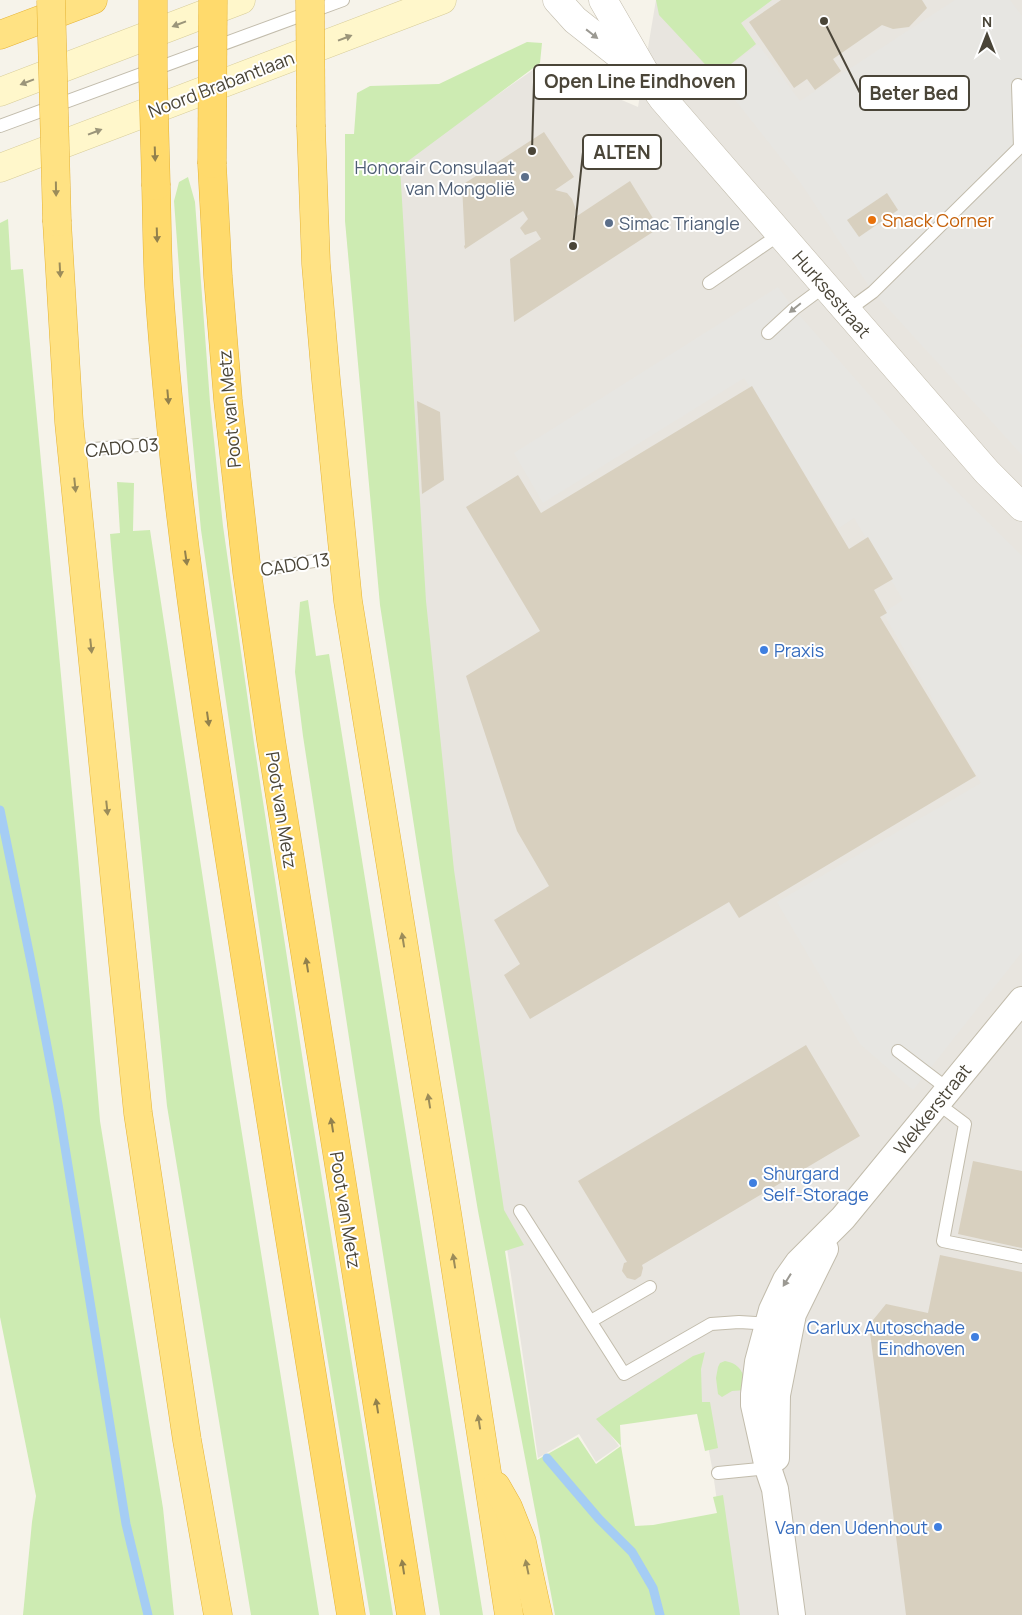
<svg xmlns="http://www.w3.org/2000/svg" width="1022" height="1615" font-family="Manrope,sans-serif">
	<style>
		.industrial { fill: #e8e5df }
		.green { fill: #cdebb2 }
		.parking { fill: #e7e6e2 }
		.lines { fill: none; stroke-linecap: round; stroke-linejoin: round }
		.stream { stroke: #a5cdf4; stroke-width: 9 }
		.building { fill: #d8d0bf }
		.service-casing { stroke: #c2bcac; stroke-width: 14 }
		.minor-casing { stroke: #c2bcac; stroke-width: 28 }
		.tertiary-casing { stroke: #c2bcac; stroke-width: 29 }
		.secondary-casing { stroke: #d7cc99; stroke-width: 29 }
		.trunk-casing { stroke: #e5b335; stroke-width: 29 }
		.motorway-casing { stroke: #e5b335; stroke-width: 29 }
		.service { stroke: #fff; stroke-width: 12 }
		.minor { stroke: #fff; stroke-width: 26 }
		.tertiary { stroke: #fff; stroke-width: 28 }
		.secondary { stroke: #fff7cb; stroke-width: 28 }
		.trunk { stroke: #ffe283; stroke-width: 28 }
		.motorway { stroke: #ffda6c; stroke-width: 28 }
		.trunk-bridge-casing { stroke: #e5b335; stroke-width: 29; stroke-linecap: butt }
		.motorway-bridge-casing { stroke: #e5b335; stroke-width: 29; stroke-linecap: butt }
		.trunk-bridge { stroke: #ffe283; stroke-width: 28 }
		.motorway-bridge { stroke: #ffda6c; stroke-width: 28 }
		.oneway { fill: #9b957a }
		.oneway2 { fill: #9b9992 }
		.oneway3 { fill: #92814d }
		.oneway4 { fill: #9b8c5a }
		.service-dot { fill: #5c6f8a; stroke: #fff; stroke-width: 2 }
		.food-dot { fill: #e8710a; stroke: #fff; stroke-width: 2 }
		.shop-dot { fill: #3f7fe0; stroke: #fff; stroke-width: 2 }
		.labels { text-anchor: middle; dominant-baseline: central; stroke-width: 4; stroke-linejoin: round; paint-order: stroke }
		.street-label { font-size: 18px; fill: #4a4538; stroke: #fff }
		.service-label { font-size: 18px; fill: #4e5e75; stroke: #fff; text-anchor: end }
		.food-label { font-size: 18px; fill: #c56008; stroke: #fff; text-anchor: start }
		.shop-label { font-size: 18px; fill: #366cbe; stroke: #fff; text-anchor: start }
		.leader { fill: none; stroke: #4a4538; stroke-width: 2 }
		.callout-dot { fill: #4a4538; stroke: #fff; stroke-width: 2 }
		.callout { fill: #fff; stroke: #4a4538; stroke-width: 2 }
		.callout-label { font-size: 19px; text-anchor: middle; font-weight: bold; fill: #4a4538 }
	</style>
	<rect width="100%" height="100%" fill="#f6f3ea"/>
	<path class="industrial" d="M656,0h366v1615h-289l-20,-142 -19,-105 -94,53 19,25 -23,16 -17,-28 -41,24 -87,-589 -29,-268 -27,-435 145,-101 98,42z"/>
	<g class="green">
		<path d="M656,0h116l-31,23 15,21 -40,32 -57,-61z"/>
		<path d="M527,42l15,1 -2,20 -140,104 26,434 28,269 50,340 20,35 -19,6 32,209 41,-23 18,27 25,-18 -25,-27 97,-63 12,-4 -4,17 1,33h8l8,46 -13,3 -8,-37 -77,11 1,21 14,80 18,-1 64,-12 -4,-16 10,-2 17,120h-185l-77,-404 -57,-340 -41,-266 -35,-384v-87h9l3,-41 13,-7 69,-2z"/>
		<path d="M188,177l7,25 15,200 13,124 31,217 52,338 87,534h-23l-88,-531 -81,-554 -12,-127 -15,-202 5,-19z"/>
		<path d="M8,219l3,51 12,-1 55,588 22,264 63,387 11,107h-151l9,-93 4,-26 -36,-179v-1094z"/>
		<path d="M117,482l17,1 -1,48 17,-1 85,560 84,525h-68l-84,-509 -54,-536 -3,-36 10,-1z"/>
		<path d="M308,600l8,56 13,-2 154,961h-43l-85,-538 -52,-341 -8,-64 5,-70z"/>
		<path d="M725,1361c17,3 20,15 21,29l-14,1 -10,6 -4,-3 -2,-16 2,-11 2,-4z"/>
	</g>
	<g class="parking">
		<path d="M955,0h55l12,16v328l-2,2 2,2v107l-149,-163 -73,-110 -83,-105 41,-33 42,57z"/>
		<path d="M778,287l16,22 141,161 87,86v396l-109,138 -53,-46 -83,-142 204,-119 -98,-170 20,-13 -49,-82 -15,10 -95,-150 -201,125 -29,-50z"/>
	</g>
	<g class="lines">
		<g class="stream">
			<path d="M0,810l32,157 26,137 68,420 22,91"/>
			<path d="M547,1458l52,61 33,33 21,36 7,27"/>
		</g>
	</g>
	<g class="building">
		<path d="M781,0h141l5,8 -18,19 -16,2 -11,-4 -49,34 8,12 -26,19 -8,-11 -13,9 -45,-66z"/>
		<path d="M544,132l30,45 -19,13 12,3 5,6 4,11 -2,8 56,-37 29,47 -145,94 -4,-63 31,-20 -5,-8 -11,4 -5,-7 8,-9 -5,-8 -58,38 -1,-3 1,-1 -3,-60z"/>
		<path d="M887,193l11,17 -39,27 -12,-17z"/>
		<path d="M752,386l97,163 19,-12 25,42 -19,11 13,23 -7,4 96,159 -237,142 -10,-16 -199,117 -26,-44 16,-11 -26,-44 55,-34 -32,-55 -51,-155 74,-45 -74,-124 52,-32 23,38z"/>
		<path d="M417,401l23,11 4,68 -22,14z"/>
		<path d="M806,1045l54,91 -218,129 1,3 -2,8 -6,4 -8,-2 -5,-7 2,-8 3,-1 -49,-81z"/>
		<path d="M973,1161l49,10v77l-64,-14z"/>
		<path d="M940,1255l82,17v343h-116l-37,-290 17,-21 42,9z"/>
	</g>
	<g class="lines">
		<g class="service-casing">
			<g id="service">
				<path d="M1018,85l2,62"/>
				<path d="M0,126l343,-126"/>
				<path d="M709,283l71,-49"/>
				<path d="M847,311l26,-19 149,-147"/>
				<path d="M768,333l26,-24 31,-23"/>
				<path d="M72,451l100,-9"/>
				<path d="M247,572l97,-16"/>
				<path d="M898,1051l50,38"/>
				<path d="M937,1103l28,21 -22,117 79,16"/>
				<path d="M520,1211l104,163 87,-50 28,-2 33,2"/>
				<path d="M591,1321l59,-34"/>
				<path d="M718,1473l52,-5"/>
			</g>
		</g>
		<g class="minor-casing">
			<g id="minor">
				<path d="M776,1458l1,-63 16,-81 32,-65"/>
				<path d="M792,1615l-17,-126 -7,-21 -14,-63v-11l4,-32 14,-52 14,-30 12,-17 45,-45 179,-218"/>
			</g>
		</g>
		<g class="tertiary-casing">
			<g id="tertiary">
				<path d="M557,0l18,20 62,49"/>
				<path d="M603,0l45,78 15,21 324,373 35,35"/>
			</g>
		</g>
		<g class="secondary-casing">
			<g id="secondary">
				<path d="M0,92l241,-92"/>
				<path d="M0,168l442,-168"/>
			</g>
		</g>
		<g class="trunk-casing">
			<g id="trunk">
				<path d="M0,35l93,-35"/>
				<path d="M311,127l5,137 10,116 22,221 99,612 62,402"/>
				<path d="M57,222l12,200 69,691 49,327 31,175"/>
				<path d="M496,1486l12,21 14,35 16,73"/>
			</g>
		</g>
		<g class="motorway-casing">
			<g id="motorway">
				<path d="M212,164l6,113 10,123 19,172 24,168 140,875"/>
				<path d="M156,186c1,34 1,68 3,102 14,205 45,408 77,611 37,239 76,477 115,716"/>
			</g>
		</g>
		<use href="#service" class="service"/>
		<use href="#minor" class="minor"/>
		<use href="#tertiary" class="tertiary"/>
		<use href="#secondary" class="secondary"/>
		<use href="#trunk" class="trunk"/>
		<use href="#motorway" class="motorway"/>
		<g class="trunk-bridge-casing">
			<g id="trunk-bridge">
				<path d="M51,0l6,222"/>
				<path d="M310,0l1,127"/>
			</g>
		</g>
		<g class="motorway-bridge-casing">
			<g id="motorway-bridge">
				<path d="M153,0v75l3,111"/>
				<path d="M212,164l1,-164"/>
			</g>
		</g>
		<use href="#trunk-bridge" class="trunk-bridge"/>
		<use href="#motorway-bridge" class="motorway-bridge"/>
	</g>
	<defs><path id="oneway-solid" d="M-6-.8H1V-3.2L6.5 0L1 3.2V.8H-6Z" transform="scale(1.25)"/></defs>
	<g class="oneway">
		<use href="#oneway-solid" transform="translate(179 24) rotate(159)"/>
		<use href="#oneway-solid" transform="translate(345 38) rotate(-21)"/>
		<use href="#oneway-solid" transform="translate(27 82) rotate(159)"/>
		<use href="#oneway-solid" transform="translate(95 132) rotate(-21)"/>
	</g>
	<g class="oneway2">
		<use href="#oneway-solid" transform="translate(592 34) rotate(38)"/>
		<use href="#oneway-solid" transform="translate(795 308) rotate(141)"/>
		<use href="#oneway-solid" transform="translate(787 1280) rotate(122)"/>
	</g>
	<g class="oneway3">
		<use href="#oneway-solid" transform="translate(155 154) rotate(88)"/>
		<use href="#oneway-solid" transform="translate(157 235) rotate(88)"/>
		<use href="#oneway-solid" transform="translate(168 397) rotate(85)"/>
		<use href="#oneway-solid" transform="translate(186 558) rotate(82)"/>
		<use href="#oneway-solid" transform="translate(208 719) rotate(82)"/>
		<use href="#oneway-solid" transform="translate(307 965) rotate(-99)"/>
		<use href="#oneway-solid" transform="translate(332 1125) rotate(-99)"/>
		<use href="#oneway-solid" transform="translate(377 1406) rotate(-99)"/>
		<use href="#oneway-solid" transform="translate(403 1567) rotate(-99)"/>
	</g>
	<g class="oneway4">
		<use href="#oneway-solid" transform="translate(56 189) rotate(89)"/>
		<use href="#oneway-solid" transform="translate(60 270) rotate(87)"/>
		<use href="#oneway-solid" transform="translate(75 485) rotate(84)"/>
		<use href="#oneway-solid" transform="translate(91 646) rotate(84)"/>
		<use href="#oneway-solid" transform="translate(107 808) rotate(84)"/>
		<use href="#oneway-solid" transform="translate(403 940) rotate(-99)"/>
		<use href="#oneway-solid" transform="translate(429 1101) rotate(-99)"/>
		<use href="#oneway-solid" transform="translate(454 1261) rotate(-99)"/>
		<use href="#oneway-solid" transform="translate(479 1422) rotate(-99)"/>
		<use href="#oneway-solid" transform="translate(527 1567) rotate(-102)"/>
	</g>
	<g class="service-dot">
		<circle cx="525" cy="177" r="5"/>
		<circle cx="609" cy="223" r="5"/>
	</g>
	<circle class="food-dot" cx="872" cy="220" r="5"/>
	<g class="shop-dot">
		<circle cx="764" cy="650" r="5"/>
		<circle cx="753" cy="1183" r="5"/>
		<circle cx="975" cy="1337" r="5"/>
		<circle cx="938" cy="1527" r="5"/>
	</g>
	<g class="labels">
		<g class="street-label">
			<text transform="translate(221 84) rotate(-21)">Noord Brabantlaan</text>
			<text transform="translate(832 294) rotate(49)">Hurksestraat</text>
			<text transform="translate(229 409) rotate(-95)">Poot van Metz</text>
			<text transform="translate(122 447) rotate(-5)">CADO 03</text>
			<text transform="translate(295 564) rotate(-9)">CADO 13</text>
			<text transform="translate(282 810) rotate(81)">Poot van Metz</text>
			<text transform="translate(932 1109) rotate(-51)">Wekkerstraat</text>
			<text transform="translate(346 1210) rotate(81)">Poot van Metz</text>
		</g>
		<g class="service-label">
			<text x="515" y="167">Honorair Consulaat<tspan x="515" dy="21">van Mongolië</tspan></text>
			<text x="619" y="223" text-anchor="start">Simac Triangle</text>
		</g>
		<g class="food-label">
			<text x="882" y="220">Snack Corner</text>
		</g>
		<g class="shop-label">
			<text x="774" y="650">Praxis</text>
			<text x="763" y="1173">Shurgard<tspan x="763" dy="21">Self-Storage</tspan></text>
			<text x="965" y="1327" text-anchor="end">Carlux Autoschade<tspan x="965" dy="21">Eindhoven</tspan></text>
			<text x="928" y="1527" text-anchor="end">Van den Udenhout</text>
		</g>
	</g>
	<path class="leader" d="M532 151L534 82M824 21L860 93M573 246L583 152"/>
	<g class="callout-dot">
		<circle cx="532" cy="151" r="5"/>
		<circle cx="824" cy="21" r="5"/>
		<circle cx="573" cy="246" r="5"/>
	</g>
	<g class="callout">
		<rect x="534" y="65" width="212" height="34" rx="5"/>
		<rect x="860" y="76" width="109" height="34" rx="5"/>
		<rect x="583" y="135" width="78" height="34" rx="5"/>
	</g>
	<g class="callout-label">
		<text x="640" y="88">Open Line Eindhoven</text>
		<text x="914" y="100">Beter Bed</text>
		<text x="622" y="159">ALTEN</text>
	</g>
	<g transform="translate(987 35)" stroke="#ffffff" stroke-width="4" paint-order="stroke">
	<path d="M0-4L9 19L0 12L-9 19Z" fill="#4a4538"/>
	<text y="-8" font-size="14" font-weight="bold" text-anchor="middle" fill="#4a4538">N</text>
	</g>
</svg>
